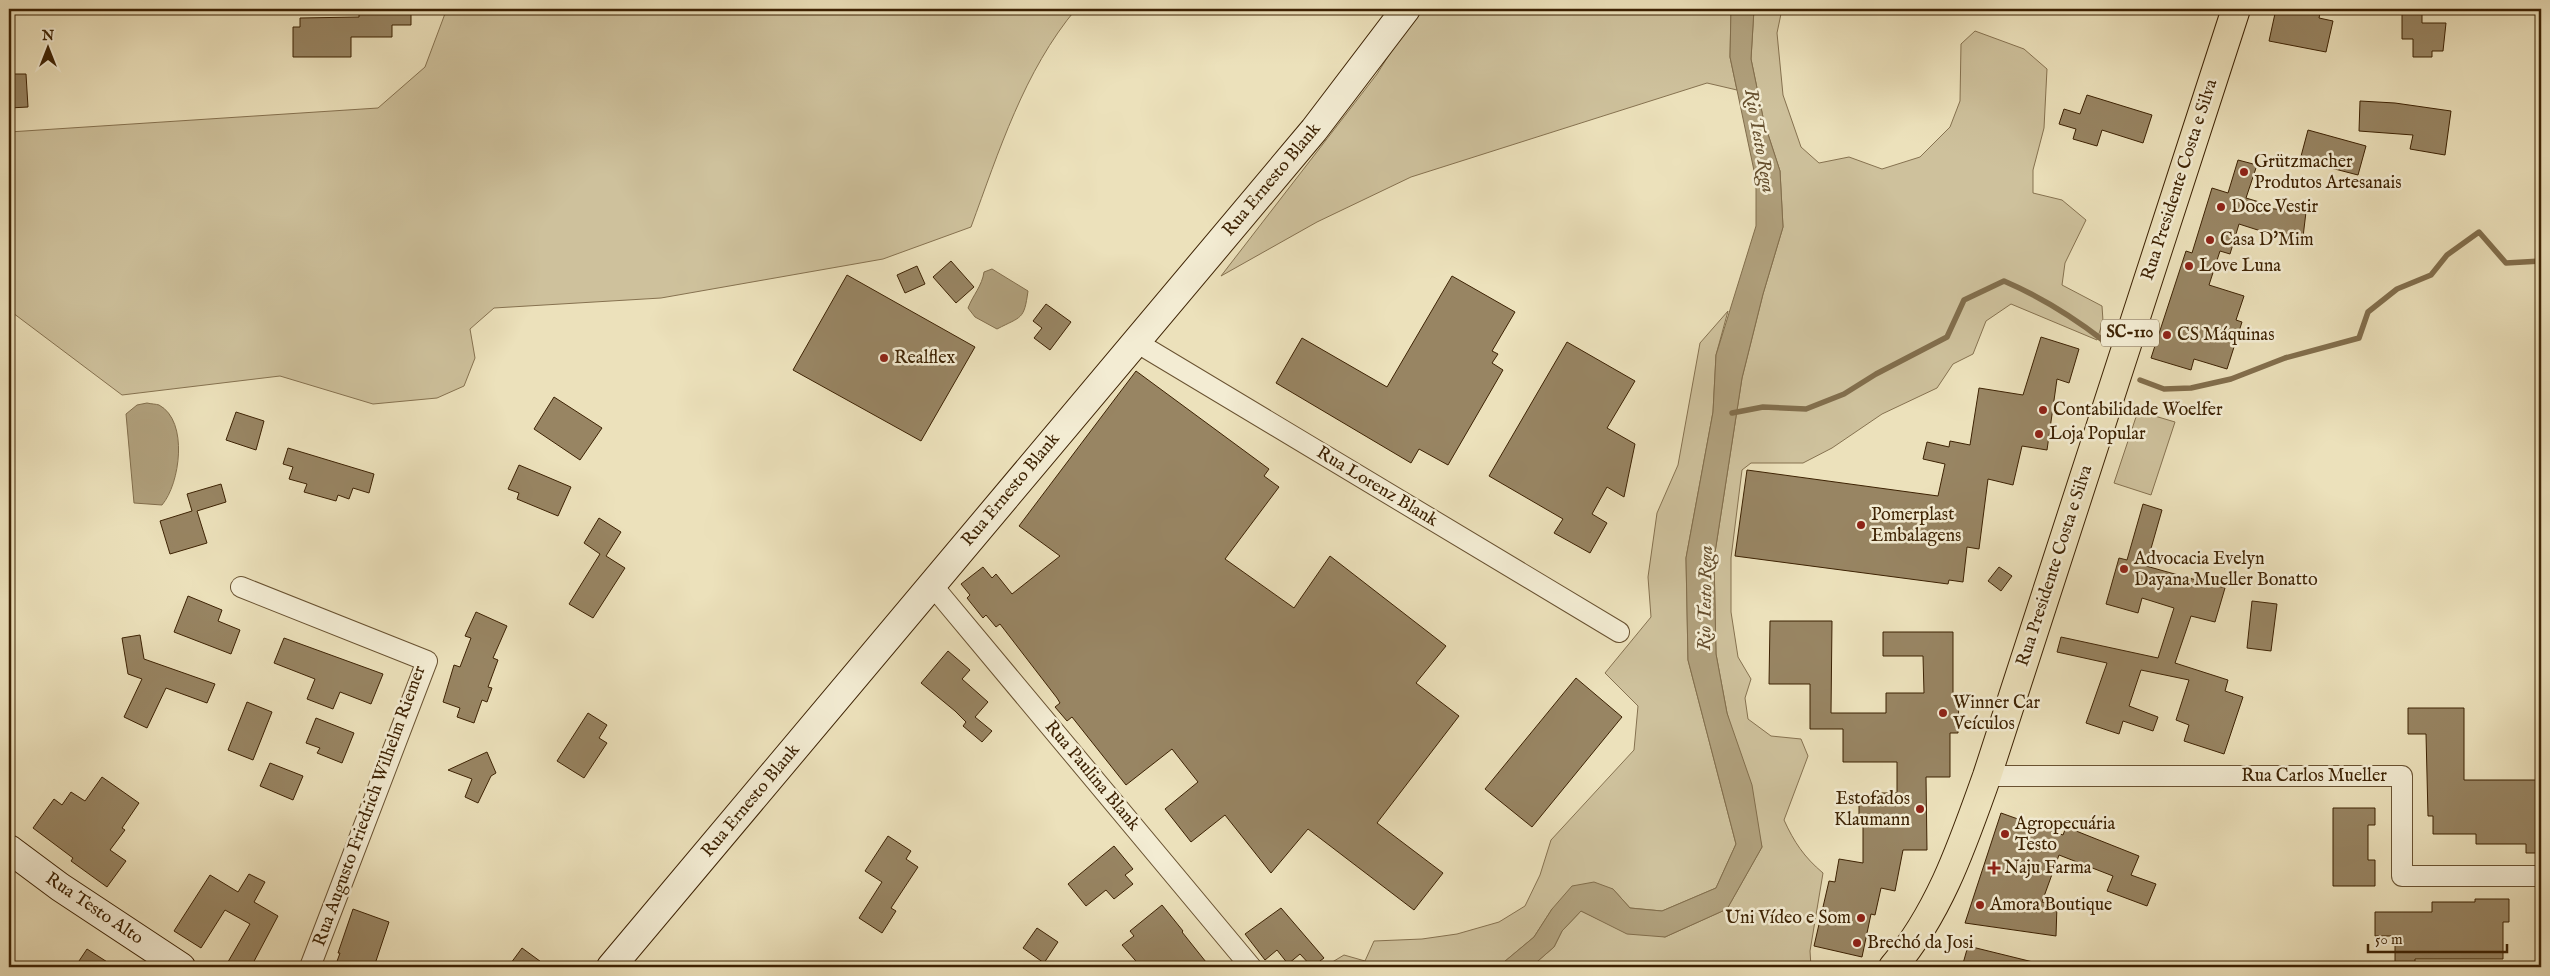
<svg xmlns="http://www.w3.org/2000/svg" width="2550" height="976" font-family="'IM FELL English',serif">
	<style>
		.green { fill: #cec19c; stroke: #867250 }
		.water { fill: #b0a07c; stroke: #826e4c }
		.lines { fill: none; stroke-linecap: round; stroke-linejoin: round }
		.stream { stroke: #826e4c; stroke-width: 5.5 }
		.building { fill: #988563; stroke: #3d2203 }
		.street-casing { stroke: #695231; stroke-width: 22 }
		.secondary-casing { stroke: #3d2203; stroke-width: 30 }
		.primary-casing { stroke: #3d2203; stroke-width: 30 }
		.street { stroke: #f3ecd3; stroke-width: 20 }
		.secondary { stroke: #f3ecd3; stroke-width: 28 }
		.primary { stroke: #ece1bb; stroke-width: 28 }
		.poi-dot { fill: #8f2418; stroke: #f3ecd3; stroke-width: 2 }
		.labels { text-anchor: middle; dominant-baseline: central; stroke-width: 5; stroke-linejoin: round; paint-order: stroke }
		.shield { fill: #f3ecd3; stroke: #745f41; stroke-width: 1 }
		.shield-label { font-size: 16px; font-weight: bold; fill: #3d2203 }
		.poi-label { font-size: 18px; fill: #3d2203; stroke: #f3ecd3; text-anchor: start }
		.street-label { font-size: 18px; fill: #3d2203; stroke: #f3ecd3 }
		.water-label { font-size: 19px; font-style: italic; fill: #654e2d; stroke: #f3ecd3 }
	</style>
	<rect width="100%" height="100%" fill="#ece1bb"/>
	<filter id="stains"><feTurbulence type="fractalNoise" baseFrequency=".004" numOctaves="4"/><feColorMatrix values="0 0 0 0 .2 0 0 0 0 .09 0 0 0 0 .02 0 0 0 .5 -.17"/></filter>
	<radialGradient id="worn" r=".72"><stop offset=".6" stop-color="#630" stop-opacity="0"/><stop offset="1" stop-color="#630" stop-opacity=".3"/></radialGradient>
	<g class="green">
		<path d="M450,9h626c-52,62 -77,142 -105,218l-88,32 -222,39 -167,10 -24,21 5,29 -11,28 -27,12 -64,6 -93,-28 -158,19 -113,-85v-178l369,-24 47,-41 21,-56z"/>
		<path d="M1418,9h313l-1,48 7,33 -30,-7 -296,94 -94,45 -96,54 156,-202z"/>
		<path d="M1754,9h28l-5,24 6,62 18,52 18,16 30,-6 33,12 38,-12 30,-30 10,-26 1,-57 14,-13 49,18 23,20 -3,59 -11,42v23l29,7 24,20 -21,43 -3,22 40,21 1,15 -6,19 -86,-36 -25,17 -13,33 -20,10 -16,24 -55,26 -50,34 -29,15h-52l-9,7 -11,88v54l7,45 13,22 -6,19 3,21 23,17 30,3 7,17 -24,64c10,22 20,37 39,53l-13,78 1,16h-280l23,-20 8,-16 19,-20 19,9 65,17 62,-28 35,-62 -35,-134 -11,-59 -2,-95 28,-181 21,-84 20,-67 -3,-56 -16,-49 -13,-63z"/>
		<path d="M1728,311l-12,44 -3,57 -27,146 2,102 48,184 -20,44 -54,23 -32,-3 -17,-19 -61,20 -18,28 -36,30h-174l20,-12 21,6 9,-20 48,-2 35,-5 42,-12 26,-16 15,-31 11,-35 83,-90 4,-44 -33,-33 46,-56 -3,-40 9,-64 21,-48 22,-122z"/>
		<path d="M2138,411l37,11 -24,73 -37,-12z"/>
	</g>
	<g class="water">
		<path d="M1731,9h23l-3,50 13,63 16,49 3,56 -20,67 -21,84 -28,181 2,95 11,59 25,72 10,62 -35,62 -62,28 -38,-3 -46,-23 -19,20 -8,16 -23,20h-33l36,-30 18,-28 20,-23 22,-4 19,7 17,19 32,3 54,-23 20,-44 -48,-184 -2,-102 27,-146 3,-57 40,-129v-46l-26,-123z"/>
		<path d="M992,269l36,22c-4,29 -6,25 -31,38l-22,-12 -7,-9c5,-13 14,-22 16,-36z"/>
		<path d="M147,403c4,1 9,1 12,2 30,16 21,79 3,100l-28,-2 -8,-89 11,-9z"/>
	</g>
	<g class="lines">
		<g class="stream">
			<path d="M2140,380l24,9 27,-1 40,-9 54,-21 74,-20 9,-26 29,-23 34,-14 16,-20 32,-23 27,31 35,-2"/>
			<path d="M1732,413l31,-6 43,2 38,-15 32,-20 71,-37 17,-37 40,-19c37,16 69,36 100,60"/>
		</g>
	</g>
	<g class="building">
		<path d="M359,9h52v16h-19v12h-41v20h-58v-30h7v-9l59,-1z"/>
		<path d="M2276,9l24,4 1,-4h20l-2,9 14,3 -7,31 -57,-11z"/>
		<path d="M2402,11h20v12h24l-3,28h-11v6h-19v-18h-11z"/>
		<path d="M9,74h17l2,33 -19,1z"/>
		<path d="M2087,95l65,20 -9,28 -41,-13 -5,16 -24,-7 3,-10 -17,-5 5,-15 16,5z"/>
		<path d="M2360,101l35,2 56,8 -6,44 -35,-6 3,-14 -54,-4z"/>
		<path d="M2308,130l58,16 -8,29 -58,-15z"/>
		<path d="M2238,160l19,5 -11,33 20,6 -1,4 41,4 -3,25 -39,-5 -25,-8 -9,30 -10,-3 -11,34 35,11 -8,24 6,2 -15,47 -33,-10 -3,11 -40,-12 35,-107 6,2 20,-65 16,5z"/>
		<path d="M951,261l23,26 -18,16 -23,-26z"/>
		<path d="M917,266l8,18 -20,9 -8,-18z"/>
		<path d="M847,275l128,72 -54,94 -128,-71z"/>
		<path d="M1452,276l63,36 -23,39 6,3 -6,9 11,7 -55,95 -29,-16 -8,14 -135,-80 26,-45 85,49z"/>
		<path d="M1046,304l25,18 -21,28 -16,-12 8,-10 -9,-7z"/>
		<path d="M2041,337l38,12 -10,34 -12,-4 -10,71 -25,-4 -9,39 -25,-6 -9,70 -12,-2 -4,35 -14,-2 -1,4 -213,-28 12,-86 191,26 7,-32 -22,-5 4,-17 22,5 1,-6 20,4 9,-57 44,7z"/>
		<path d="M1567,342l68,39 -28,47 28,16 -11,53 -17,-10 -15,27 15,9 -17,30 -36,-20 9,-14 -74,-43z"/>
		<path d="M1136,371l133,98 -5,7 15,11 -54,72 69,49 36,-52 116,90 -30,37 43,33 -82,107 66,50 -29,37 -106,-81 -37,44 -46,-58 -34,27 -26,-33 33,-27 -26,-33 -46,36 -54,-68 -5,4 -12,-14 5,-4 -3,-5 -57,-74 -4,3 -10,-12 -3,3 -16,-20 3,-3 -9,-11 22,-17 9,11 4,-4 16,20 48,-38 -41,-30z"/>
		<path d="M554,397l48,31 -22,32 -46,-31z"/>
		<path d="M236,412l28,9 -8,29 -30,-10z"/>
		<path d="M288,448l86,26 -5,19 -16,-5 -4,11 -11,-4 -2,6 -32,-9 3,-8 -18,-5 4,-12 -10,-3z"/>
		<path d="M519,465l52,22 -13,29 -41,-17 2,-6 -11,-4z"/>
		<path d="M221,484l5,18 -29,9 10,32 -37,11 -10,-33 32,-10 -5,-17z"/>
		<path d="M2143,504l19,6 -16,56 79,22 -10,34 -24,-6 -16,47 53,17 -3,11 18,6 -19,57 -40,-13 5,-16 -13,-5 13,-40 -48,-10 -12,36 29,11 -5,14 -30,-10 -4,13 -33,-11 21,-60 -50,-11 4,-15 97,21 16,-50 -32,-10 -4,15 -32,-9 13,-46 8,2z"/>
		<path d="M599,518l22,14 -15,24 19,12 -32,50 -24,-14 31,-50 -16,-11z"/>
		<path d="M1999,567l13,9 -11,15 -13,-10z"/>
		<path d="M188,596l34,14 -4,11 22,9 -9,24 -57,-22z"/>
		<path d="M2252,601l25,3 -6,47 -24,-3z"/>
		<path d="M476,612l31,14 -14,32 5,2 -10,27 4,1 -5,14 -5,-2 -8,23 -17,-6 3,-9 -17,-6 11,-37 6,2 11,-29 -6,-2z"/>
		<path d="M1770,621h62l-1,92h55v-20h38l-1,-37h-40v-24h70v64h6l-1,37h-8v44h-24l1,73h-24l-8,41 -14,-3 -6,27 -4,-1 -9,43 -48,-11 15,-65 6,1 4,-23 24,4v-44h-4v-21h22v-5h16v-31h-54v-33h-33v-45h-41z"/>
		<path d="M140,635l4,24 71,25 -8,19 -41,-15 -19,40 -23,-11 18,-38 -14,-5 -6,-36z"/>
		<path d="M284,638l99,36 -12,30 -31,-12 -7,17 -26,-10 8,-20 -41,-16z"/>
		<path d="M948,651l22,19 -8,9 26,23 -13,15 17,14 -10,11 -19,-16 3,-4 -11,-11 -34,-28z"/>
		<path d="M1576,678l46,39 -90,110 -47,-38z"/>
		<path d="M247,702l25,10 -19,48 -25,-10z"/>
		<path d="M2408,708h56v72h77v73h-15v-9h-50v-10h-43v-18h-5l-2,-82h-18z"/>
		<path d="M588,713l19,12 -8,13 8,5 -23,35 -27,-17z"/>
		<path d="M316,718l38,15 -12,30 -25,-10 3,-5 -14,-5z"/>
		<path d="M487,752l9,21 -5,3 -13,27 -13,-6 7,-18 -24,-9z"/>
		<path d="M270,763l33,13 -10,24 -33,-14z"/>
		<path d="M102,777l37,26 -17,25 3,2 -15,20 16,11 -19,26 -36,-26 2,-3 -40,-30 21,-29 8,6 9,-13 14,9z"/>
		<path d="M2333,808h42v17h-7v35h7v26h-42z"/>
		<path d="M2001,813l62,22 3,-8 73,29 -8,19 25,9 -9,22 -40,-15 6,-15 -54,-21 -17,47 15,3 -1,31 -91,-13z"/>
		<path d="M888,836l23,15 -5,8 12,8 -27,41 5,3 -14,22 -23,-15 23,-36 -17,-11z"/>
		<path d="M1114,846l19,23 -8,6 8,9 -19,15 -8,-9 -20,16 -18,-22z"/>
		<path d="M249,874l16,8 -11,20 24,14 -27,51h-26l25,-43 -25,-14 -24,38 -27,-17 36,-56 28,17z"/>
		<path d="M2475,899h34v23h-6v37h-88v8h-20v-31h-20v-24h57v-10h43z"/>
		<path d="M1162,905l21,26 -1,1 28,35h-69l-19,-22 12,-9 -4,-5z"/>
		<path d="M1281,908l43,50 -12,9 -12,-13 -12,10 -11,-14 -12,10 -20,-26z"/>
		<path d="M353,909l36,13 -15,45h-39l5,-14h-2z"/>
		<path d="M1037,928l21,14 -14,21 -21,-15z"/>
		<path d="M1968,946l65,16v5h-71z"/>
		<path d="M522,948l26,19h-40z"/>
		<path d="M87,949l28,18h-40z"/>
	</g>
	<g class="lines">
		<g class="street-casing">
			<g id="street">
				<path d="M1136,342l483,290"/>
				<path d="M932,585l319,382"/>
				<path d="M241,587l186,74 -117,306"/>
				<path d="M1987,776h415v100h139"/>
			</g>
		</g>
		<g class="secondary-casing">
			<g id="secondary">
				<path d="M9,849l51,38 121,80"/>
				<path d="M611,967l703,-837 92,-121"/>
			</g>
		</g>
		<g class="primary-casing">
			<path id="primary" d="M1893,967c47,-55 70,-124 94,-191l249,-767"/>
		</g>
		<use href="#street" class="street"/>
		<use href="#secondary" class="secondary"/>
		<use href="#primary" class="primary"/>
	</g>
	<g class="poi-dot">
		<circle cx="2244" cy="172" r="5"/>
		<circle cx="2221" cy="207" r="5"/>
		<circle cx="2210" cy="240" r="5"/>
		<circle cx="2189" cy="266" r="5"/>
		<circle cx="2167" cy="335" r="5"/>
		<circle cx="884" cy="358" r="5"/>
		<circle cx="2043" cy="410" r="5"/>
		<circle cx="2039" cy="434" r="5"/>
		<circle cx="1861" cy="525" r="5"/>
		<circle cx="2124" cy="569" r="5"/>
		<circle cx="1943" cy="713" r="5"/>
		<circle cx="1920" cy="809" r="5"/>
		<circle cx="2005" cy="834" r="5"/>
		<path d="M1991.5 860.5h5v5h5v5h-5v5h-5v-5h-5v-5h5z"/>
		<circle cx="1980" cy="905" r="5"/>
		<circle cx="1861" cy="918" r="5"/>
		<circle cx="1857" cy="943" r="5"/>
	</g>
	<g class="labels">
		<rect class="shield" x="2101" y="319.5" width="58" height="27" rx="4"/>
		<g class="shield-label">
			<text x="2130" y="333">SC-110</text>
		</g>
		<g class="poi-label">
			<text x="2254" y="162">Grützmacher<tspan x="2254" dy="21">Produtos Artesanais</tspan></text>
			<text x="2231" y="207">Doce Vestir</text>
			<text x="2220" y="240">Casa D'Mim</text>
			<text x="2199" y="266">Love Luna</text>
			<text x="2177" y="335">CS Máquinas</text>
			<text x="894" y="358">Realflex</text>
			<text x="2053" y="410">Contabilidade Woelfer</text>
			<text x="2049" y="434">Loja Popular</text>
			<text x="1871" y="515">Pomerplast<tspan x="1871" dy="21">Embalagens</tspan></text>
			<text x="2134" y="559">Advocacia Evelyn<tspan x="2134" dy="21">Dayana Mueller Bonatto</tspan></text>
			<text x="1953" y="703">Winner Car<tspan x="1953" dy="21">Veículos</tspan></text>
			<text x="1910" y="799" text-anchor="end">Estofados<tspan x="1910" dy="21">Klaumann</tspan></text>
			<text x="2015" y="824">Agropecuária<tspan x="2015" dy="21">Testo</tspan></text>
			<text x="2004" y="868">Naju Farma</text>
			<text x="1990" y="905">Amora Boutique</text>
			<text x="1851" y="918" text-anchor="end">Uni Vídeo e Som</text>
			<text x="1867" y="943">Brechó da Josi</text>
		</g>
		<g class="street-label">
			<text transform="translate(1272 180) rotate(-50)">Rua Ernesto Blank</text>
			<text transform="translate(2180 180) rotate(-72)">Rua Presidente Costa e Silva</text>
			<text transform="translate(1377 487) rotate(31)">Rua Lorenz Blank</text>
			<text transform="translate(1011 490) rotate(-50)">Rua Ernesto Blank</text>
			<text transform="translate(2055 566) rotate(-72)">Rua Presidente Costa e Silva</text>
			<text transform="translate(1092 776) rotate(50)">Rua Paulina Blank</text>
			<text x="2314" y="776">Rua Carlos Mueller</text>
			<text transform="translate(751 801) rotate(-50)">Rua Ernesto Blank</text>
			<text transform="translate(370 806) rotate(-70)">Rua Augusto Friedrich Wilhelm Riemer</text>
			<text transform="translate(94 909) rotate(34)">Rua Testo Alto</text>
		</g>
		<g class="water-label">
			<text transform="translate(1759 141) rotate(80)">Rio Testo Rega</text>
			<text transform="translate(1706 598) rotate(-89)">Rio Testo Rega</text>
		</g>
	</g>
	<rect width="2550" height="976" fill="none" stroke="#ece1bb" stroke-width="30"/>
	<rect x="10" y="10" width="2530" height="956" fill="none" stroke="#3d2203" stroke-width="2.5"/>
	<rect x="15" y="15" width="2520" height="946" fill="none" stroke="#3d2203"/>
	<g transform="translate(48 48)" stroke="#f3ecd3" stroke-width="4" paint-order="stroke">
	<path d="M0-4L9 19L0 12L-9 19Z" fill="#3d2203"/>
	<text y="-8" font-size="14" font-weight="bold" text-anchor="middle" fill="#3d2203">N</text>
	</g>
	<path d="M2368 944v8h139v-8" fill="none" stroke="#3d2203" stroke-width="2.5"/>
	<text x="2375" y="944" font-size="15" fill="#3d2203" stroke="#f3ecd3" stroke-width="4" paint-order="stroke">50 m</text>
	<rect width="100%" height="100%" filter="url(#stains)"/>
	<rect width="100%" height="100%" fill="url(#worn)"/>
</svg>
